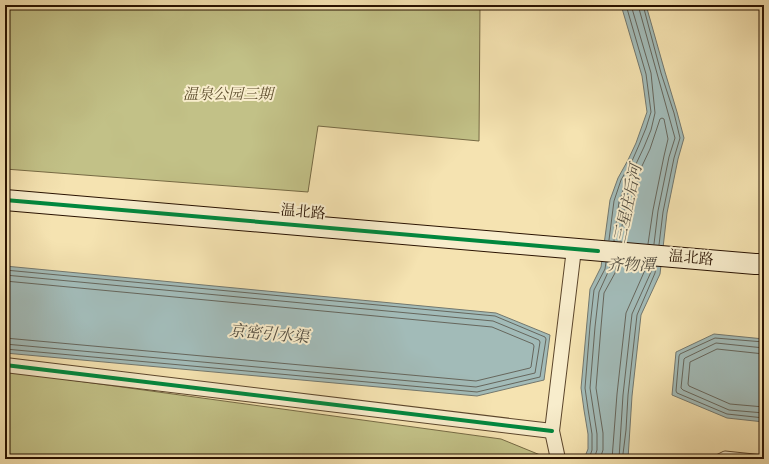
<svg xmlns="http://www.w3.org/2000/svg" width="769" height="464" font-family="'Old Standard TT','Noto Serif SC',serif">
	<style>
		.green { fill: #c2c187; stroke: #766a44 }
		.water { fill: #a2bbb8; stroke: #72776e }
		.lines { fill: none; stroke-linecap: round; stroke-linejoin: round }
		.shore { stroke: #66665c; stroke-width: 1 }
		.service-casing { stroke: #5c462c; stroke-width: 9 }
		.minor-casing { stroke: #5c462c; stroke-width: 16 }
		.secondary-casing { stroke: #291200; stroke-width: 22 }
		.service { stroke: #f8edcc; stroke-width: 7 }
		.minor { stroke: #f8edcc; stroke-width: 14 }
		.secondary { stroke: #f8edcc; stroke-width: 20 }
		.cycleway-casing { stroke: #f8edcc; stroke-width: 6 }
		.cycleway { stroke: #00873e; stroke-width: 4 }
		.labels { text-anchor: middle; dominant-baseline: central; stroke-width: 4; stroke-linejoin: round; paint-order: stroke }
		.park-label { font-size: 15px; font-style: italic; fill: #5f4f2f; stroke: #f8edcc }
		.street-label { font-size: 15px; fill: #291200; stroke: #f8edcc }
		.water-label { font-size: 16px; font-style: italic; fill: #534d40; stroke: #f8edcc }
	</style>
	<rect width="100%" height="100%" fill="#f5e3b1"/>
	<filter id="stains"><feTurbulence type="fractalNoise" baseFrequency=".005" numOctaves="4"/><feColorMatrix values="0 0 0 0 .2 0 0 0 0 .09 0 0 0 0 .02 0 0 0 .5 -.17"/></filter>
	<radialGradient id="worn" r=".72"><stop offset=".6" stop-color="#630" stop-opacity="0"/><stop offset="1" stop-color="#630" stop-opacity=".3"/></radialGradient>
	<g class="green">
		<path d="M5,5h475l-1,136 -161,-15 -10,66 -303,-23z"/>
		<path d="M5,371l496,68 49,20h-545z"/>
	</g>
	<g class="water">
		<path d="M621,5h25l19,67 12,40 7,26 -6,21 -11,54 -7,61 -19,41 -9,81 -4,63h-44l4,-10v-15l-4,-24 -3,-22 9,-99 11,-22 9,-67 8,-22 10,-18 8,-17 11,-31 -5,-36z"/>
		<path d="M5,266l491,47 54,22 -6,45 -67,16 -472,-43z"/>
		<path d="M714,334l50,5v83l-37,-4 -55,-23 4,-43z"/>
	</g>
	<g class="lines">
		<g class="shore">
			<path d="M638,5l37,133 -6,19 -11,54 -4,33"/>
			<path d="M643,5l18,68 13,40 6,25 -6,20 -11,54 -4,33"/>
			<path d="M609,240l5,-39 7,-21 11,-19 7,-16 7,-17 5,-16 -5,-38 -20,-69"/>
			<path d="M614,241l5,-39 7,-20 10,-18 8,-17 7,-17 4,-17 -4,-40 -20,-68"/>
			<path d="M620,241l5,-37 6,-20 11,-18 8,-17 10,-30 2,-1 2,1 4,20 -4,17 -11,54 -5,34"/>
			<path d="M5,270l490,46 50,21 1,2 -6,38 -63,15 -472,-43"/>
			<path d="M5,275l488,46 46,19 1,2 -5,31 -59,14 -471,-43"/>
			<path d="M5,281l487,46 41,17 1,2 -3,21 -1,1 -54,13 -471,-43"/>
			<path d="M764,342l-49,-4 -35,16 -1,2 -3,35 1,2 50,21 37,4"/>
			<path d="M764,348l-48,-5 -31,15 -1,1 -3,29 2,2 46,20 35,3"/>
			<path d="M764,354l-47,-5 -27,13 -2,22 1,2 41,18 34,3"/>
			<path d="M589,459l3,-9v-16l-4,-25 -3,-21 5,-62 4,-36 11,-21 1,-7"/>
			<path d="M594,459l3,-9v-16l-7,-46 5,-61 4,-35 10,-22 2,-7"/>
			<path d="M600,459l3,-9v-17l-7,-45 5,-61 3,-34 11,-20 2,-10"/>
			<path d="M612,459l5,-65 9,-81 19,-43v-4"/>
			<path d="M619,459l4,-64 9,-81 19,-42v-6"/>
			<path d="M624,459l-1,-5 3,-24 2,-35 9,-80 18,-42 1,-6"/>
		</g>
		<g class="service-casing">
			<path id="service" d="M717,459l8,-4 39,4"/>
		</g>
		<g class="minor-casing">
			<g id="minor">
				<path d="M5,365l547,66"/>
				<path d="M558,459l-6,-28 22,-182"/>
			</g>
		</g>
		<g class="secondary-casing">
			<path id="secondary" d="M5,200l750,64h9"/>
		</g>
		<use href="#service" class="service"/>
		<use href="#minor" class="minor"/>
		<use href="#secondary" class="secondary"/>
		<g class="cycleway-casing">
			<g id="cycleway">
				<path d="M5,200l593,51"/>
				<path d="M5,365l547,66"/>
			</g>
		</g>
		<use href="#cycleway" class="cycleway"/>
	</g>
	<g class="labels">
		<g class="park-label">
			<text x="228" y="95">温泉公园三期</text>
		</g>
		<g class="street-label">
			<text transform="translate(303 213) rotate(5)">温北路</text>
			<text transform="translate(691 259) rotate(5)">温北路</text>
		</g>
		<g class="water-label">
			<text transform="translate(629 204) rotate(-78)">三星庄后河</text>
			<text x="631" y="266">齐物潭</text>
			<text transform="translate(269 335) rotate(5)">京密引水渠</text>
		</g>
	</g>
	<rect width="769" height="464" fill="none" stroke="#f5e3b1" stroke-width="20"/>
	<rect x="6" y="6" width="757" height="452" fill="none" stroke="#291200" stroke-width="2"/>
	<rect x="10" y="10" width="749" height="444" fill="none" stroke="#291200"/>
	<rect width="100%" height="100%" filter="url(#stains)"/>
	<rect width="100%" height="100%" fill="url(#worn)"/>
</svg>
